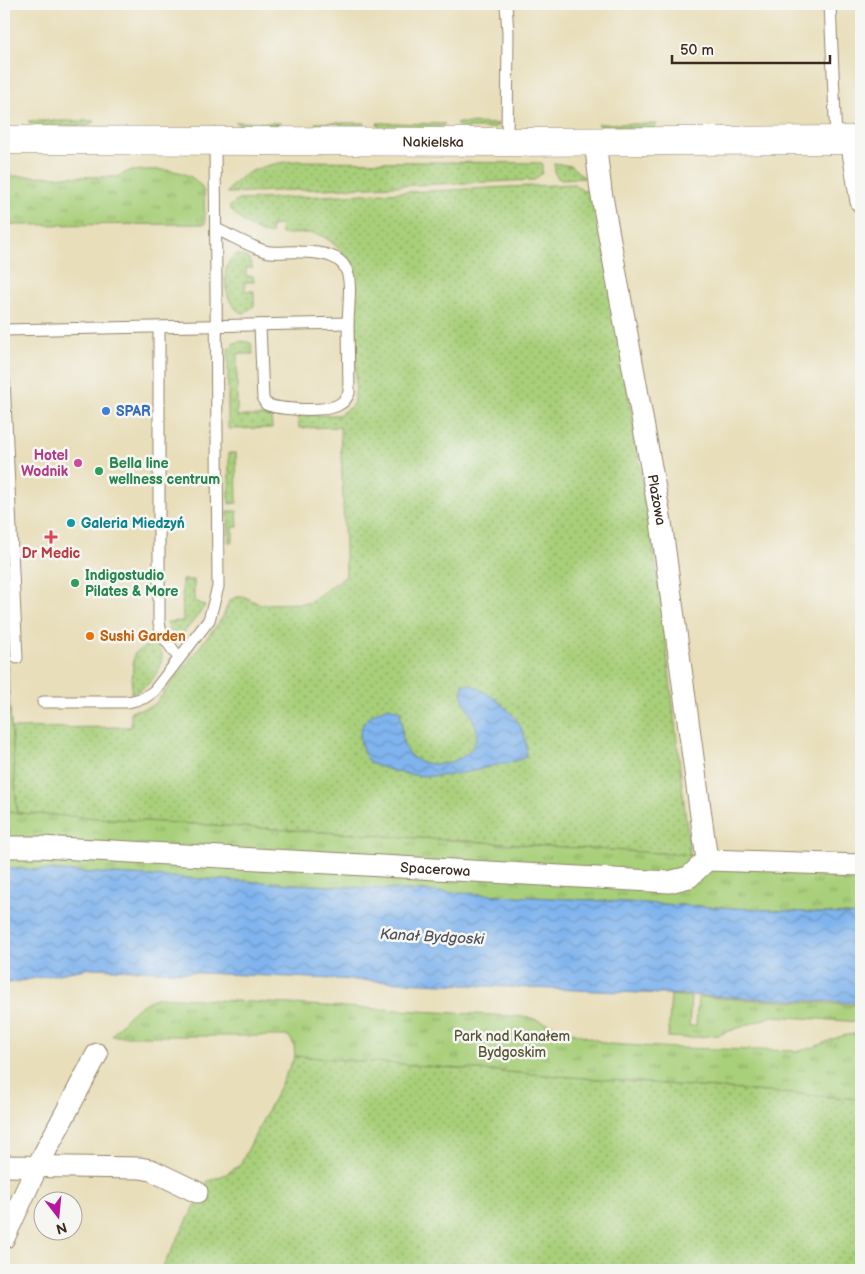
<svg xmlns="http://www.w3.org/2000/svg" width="865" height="1274" font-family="'Balsamiq Sans',sans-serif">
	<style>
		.grass { fill: url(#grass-dots); stroke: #727c4c }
		.park { fill: url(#park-tufts); stroke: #727c4c }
		.pitch { fill: #a8cf79; stroke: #727c4c }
		.water { fill: url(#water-waves); stroke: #5e6f86 }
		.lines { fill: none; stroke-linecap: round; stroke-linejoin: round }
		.lane-casing { stroke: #92846c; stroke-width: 13 }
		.street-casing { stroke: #92846c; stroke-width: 23 }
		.secondary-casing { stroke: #92846c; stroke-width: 29 }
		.lane { stroke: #fff; stroke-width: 11 }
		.street { stroke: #fff; stroke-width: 21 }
		.secondary { stroke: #fff; stroke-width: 28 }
		.shop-dot { fill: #3f7fe0; stroke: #f6f6f2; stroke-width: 2 }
		.hotel-dot { fill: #d1479c; stroke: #f6f6f2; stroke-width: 2 }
		.leisure-dot { fill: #2e9e5b; stroke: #f6f6f2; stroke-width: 2 }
		.culture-dot { fill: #0f9aa8; stroke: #f6f6f2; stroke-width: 2 }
		.health-dot { fill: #e0444e; stroke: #f6f6f2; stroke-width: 2 }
		.food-dot { fill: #e8710a; stroke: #f6f6f2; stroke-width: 2 }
		.labels { text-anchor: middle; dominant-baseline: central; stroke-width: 5; stroke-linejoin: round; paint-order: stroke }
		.street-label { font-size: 14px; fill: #3b2a1e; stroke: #f6f6f2 }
		.shop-label { font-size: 14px; font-weight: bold; fill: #366cbe; stroke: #f6f6f2; text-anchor: start }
		.hotel-label { font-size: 14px; font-weight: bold; fill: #b23c85; stroke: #f6f6f2; text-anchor: end }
		.leisure-label { font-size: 14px; font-weight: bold; fill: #27864d; stroke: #f6f6f2; text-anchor: start }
		.culture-label { font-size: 14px; font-weight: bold; fill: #0d838f; stroke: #f6f6f2; text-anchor: start }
		.health-label { font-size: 14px; font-weight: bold; fill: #be3a42; stroke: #f6f6f2 }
		.food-label { font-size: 14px; font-weight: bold; fill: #c56008; stroke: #f6f6f2; text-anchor: start }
		.park-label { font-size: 14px; fill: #565335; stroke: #f6f6f2 }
		.water-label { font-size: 15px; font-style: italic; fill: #50535c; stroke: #f6f6f2 }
	</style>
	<defs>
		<pattern id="grass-dots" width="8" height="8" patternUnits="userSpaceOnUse" patternTransform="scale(1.25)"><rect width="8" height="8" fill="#a8cf79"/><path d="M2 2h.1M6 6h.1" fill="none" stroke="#8aa863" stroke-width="1.8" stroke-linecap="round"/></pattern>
		<pattern id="park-tufts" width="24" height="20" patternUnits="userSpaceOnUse" patternTransform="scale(1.25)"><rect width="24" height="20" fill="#a8cf79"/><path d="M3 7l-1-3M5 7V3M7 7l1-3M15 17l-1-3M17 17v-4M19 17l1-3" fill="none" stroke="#8aa863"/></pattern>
		<pattern id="water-waves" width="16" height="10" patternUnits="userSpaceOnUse" patternTransform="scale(1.25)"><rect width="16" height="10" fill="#80b4ee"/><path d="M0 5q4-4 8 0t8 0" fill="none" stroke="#6a93c0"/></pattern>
	</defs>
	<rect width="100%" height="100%" fill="#f6f6f2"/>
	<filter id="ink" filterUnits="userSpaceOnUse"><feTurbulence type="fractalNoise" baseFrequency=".02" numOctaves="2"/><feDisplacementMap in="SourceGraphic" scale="10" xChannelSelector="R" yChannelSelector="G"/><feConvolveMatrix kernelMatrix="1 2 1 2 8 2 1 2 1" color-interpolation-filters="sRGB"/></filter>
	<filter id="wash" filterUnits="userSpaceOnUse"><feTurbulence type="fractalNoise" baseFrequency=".0096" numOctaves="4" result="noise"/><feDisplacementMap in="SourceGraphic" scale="20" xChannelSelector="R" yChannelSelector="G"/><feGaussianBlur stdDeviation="1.12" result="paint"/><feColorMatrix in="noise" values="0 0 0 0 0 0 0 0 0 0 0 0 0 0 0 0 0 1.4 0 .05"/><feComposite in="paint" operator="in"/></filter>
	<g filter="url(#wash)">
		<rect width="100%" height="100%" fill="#e8deba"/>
		<g class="grass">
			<path d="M28,121h66l-6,5h-55z"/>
			<path d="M235,122l46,1c-10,7 -37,7 -46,-1z"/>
			<path d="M315,123h50l-3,4h-44z"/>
			<path d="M377,123l68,1 -5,4h-60z"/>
			<path d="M456,123l43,1 -5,4h-34z"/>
			<path d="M598,124h59l-3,5 -52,-1z"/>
			<path d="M297,161l245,2v10l-7,7 -308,13c13,-24 45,-30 70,-32z"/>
			<path d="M554,163l17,3 14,12 -26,1 -4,-5z"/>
			<path d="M574,184l9,7 7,-1 11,32 59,370 30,263 -673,-42 -6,-85 120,-1v-16l15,-3 9,-4 68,-87 6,-16 7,-4h9l14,7 49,-1 38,-27 -6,-149 -41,1 -1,-13h41l14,-10 3,-17 -1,-118c-2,-8 -8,-13 -14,-19 -22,-23 -30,-17 -60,-17l-1,-9 -9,1v9c-18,-5 -30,-13 -42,-28l9,-7z"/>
			<path d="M238,254l10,4 5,10h-7v8h7l1,6h-9v9h9v15l-10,7c-20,-2 -27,-53 -6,-59z"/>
			<path d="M243,341l8,2 2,11h-16v62h34l1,12 -44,1v-80l6,-6z"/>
			<path d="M229,453h7l1,50 -8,1z"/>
			<path d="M228,511h9l1,16h-5v15h-4z"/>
			<path d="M182,580h12v20l11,6 -23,29 -5,1 -7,-5 -3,-9 16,-1z"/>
			<path d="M153,641l9,13c0,17 -13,35 -31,39l3,-39z"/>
			<path d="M295,1056l566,43v171h-700l47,-89 16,-6 16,-10z"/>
		</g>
		<g class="park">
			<path d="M129,171c23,-1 63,-7 75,21l1,32 -201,1v-49l113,1z"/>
			<path d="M4,624l13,189 673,42 106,15 65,4v41l-857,-47z"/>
			<path d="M671,995l20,2 -2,29h7l2,-29 163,8v17l-88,-6 -55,19 -30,3 -20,-1z"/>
			<path d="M160,997l368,20 80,27 68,4 123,3c25,-4 35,-18 62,-17v65l-566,-43 -1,-11 -5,-9h-177c10,-15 29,-35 48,-39z"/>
		</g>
		<path class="pitch" d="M4,624l13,189 -13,-1z"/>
		<g class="water">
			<path d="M470,684c29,14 61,39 56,73 -10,5 -20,6 -30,8 -46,13 -80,17 -126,-2 -18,-27 -12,-46 19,-56l11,4c3,12 0,33 8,42 17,20 62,12 68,-14 5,-21 -18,-32 -13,-54z"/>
			<path d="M4,868l857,47v88l-770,-35 -87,16z"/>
		</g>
	</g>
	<g filter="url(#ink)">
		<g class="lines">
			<g class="lane-casing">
				<g id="lane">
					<path d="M506,4l2,29 -1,109"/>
					<path d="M830,4l6,136"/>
					<path d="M260,325l3,74 3,5c13,6 60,8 72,1 6,-3 8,-6 11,-12l-1,-70"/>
					<path d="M159,328v295l3,12 17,23"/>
					<path d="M4,330l344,-7c2,-46 10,-71 -48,-71 -11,-1 -25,2 -35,-1 -16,-5 -33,-15 -49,-22"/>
					<path d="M4,380l13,278"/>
					<path d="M43,702h85l16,-4 10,-7 55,-71 9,-33 -3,-446"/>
				</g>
			</g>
			<g class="street-casing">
				<g id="street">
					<path d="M851,140l10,62"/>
					<path id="s1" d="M595,141l6,50 60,331 46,338"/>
					<path id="s2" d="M4,847h37l628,35 20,-5 18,-17 154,5"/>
					<path d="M4,1166l136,2 11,2 46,22"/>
					<path d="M4,1238l33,-71 60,-113"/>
				</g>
			</g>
			<g class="secondary-casing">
				<g id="secondary">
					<path id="s3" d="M4,140l503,2 354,-2"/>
				</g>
			</g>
			<use href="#lane" class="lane"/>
			<use href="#street" class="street"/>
			<use href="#secondary" class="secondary"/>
		</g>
	</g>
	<circle class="shop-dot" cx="106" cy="411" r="5"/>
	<circle class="hotel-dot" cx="78" cy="463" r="5"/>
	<g class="leisure-dot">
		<circle cx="99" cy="471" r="5"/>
		<circle cx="75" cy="583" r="5"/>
	</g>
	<circle class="culture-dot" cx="71" cy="523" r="5"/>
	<path class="health-dot" d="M48.5 529.5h5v5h5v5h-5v5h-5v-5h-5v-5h5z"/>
	<circle class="food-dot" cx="90" cy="636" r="5"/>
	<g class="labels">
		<g class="street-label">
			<text stroke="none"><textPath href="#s3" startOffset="429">Nakielska</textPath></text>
			<text stroke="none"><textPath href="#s1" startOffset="364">Plażowa</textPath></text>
			<text stroke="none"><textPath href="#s2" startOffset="432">Spacerowa</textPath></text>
		</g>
		<g class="shop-label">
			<text x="116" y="411">SPAR</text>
		</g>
		<g class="hotel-label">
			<text x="68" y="455">Hotel<tspan x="68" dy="16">Wodnik</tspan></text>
		</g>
		<g class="leisure-label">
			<text x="109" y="463">Bella line<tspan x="109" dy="16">wellness centrum</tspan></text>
			<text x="85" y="575">Indigostudio<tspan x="85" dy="16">Pilates &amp; More</tspan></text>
		</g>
		<g class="culture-label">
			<text x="81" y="523">Galeria Miedzyń</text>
		</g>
		<g class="health-label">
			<text x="51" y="553">Dr Medic</text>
		</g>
		<g class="food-label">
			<text x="100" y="636">Sushi Garden</text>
		</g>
		<g class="park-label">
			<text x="512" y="1036">Park nad Kanałem<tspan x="512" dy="16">Bydgoskim</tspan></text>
		</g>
		<g class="water-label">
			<text transform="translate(432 937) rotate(3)">Kanał Bydgoski</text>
		</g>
	</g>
	<rect width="865" height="1274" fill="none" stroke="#f6f6f2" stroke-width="20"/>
	<g transform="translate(58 1216) rotate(164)"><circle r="24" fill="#f6f6f2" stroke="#aba49d"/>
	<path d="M0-4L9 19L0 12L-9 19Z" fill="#b5179e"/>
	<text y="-8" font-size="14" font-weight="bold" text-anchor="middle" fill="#3b2a1e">N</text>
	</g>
	<path d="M672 55v8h158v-8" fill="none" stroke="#3b2a1e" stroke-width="2.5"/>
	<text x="680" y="55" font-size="15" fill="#3b2a1e" stroke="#f6f6f2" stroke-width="4" paint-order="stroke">50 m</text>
</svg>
